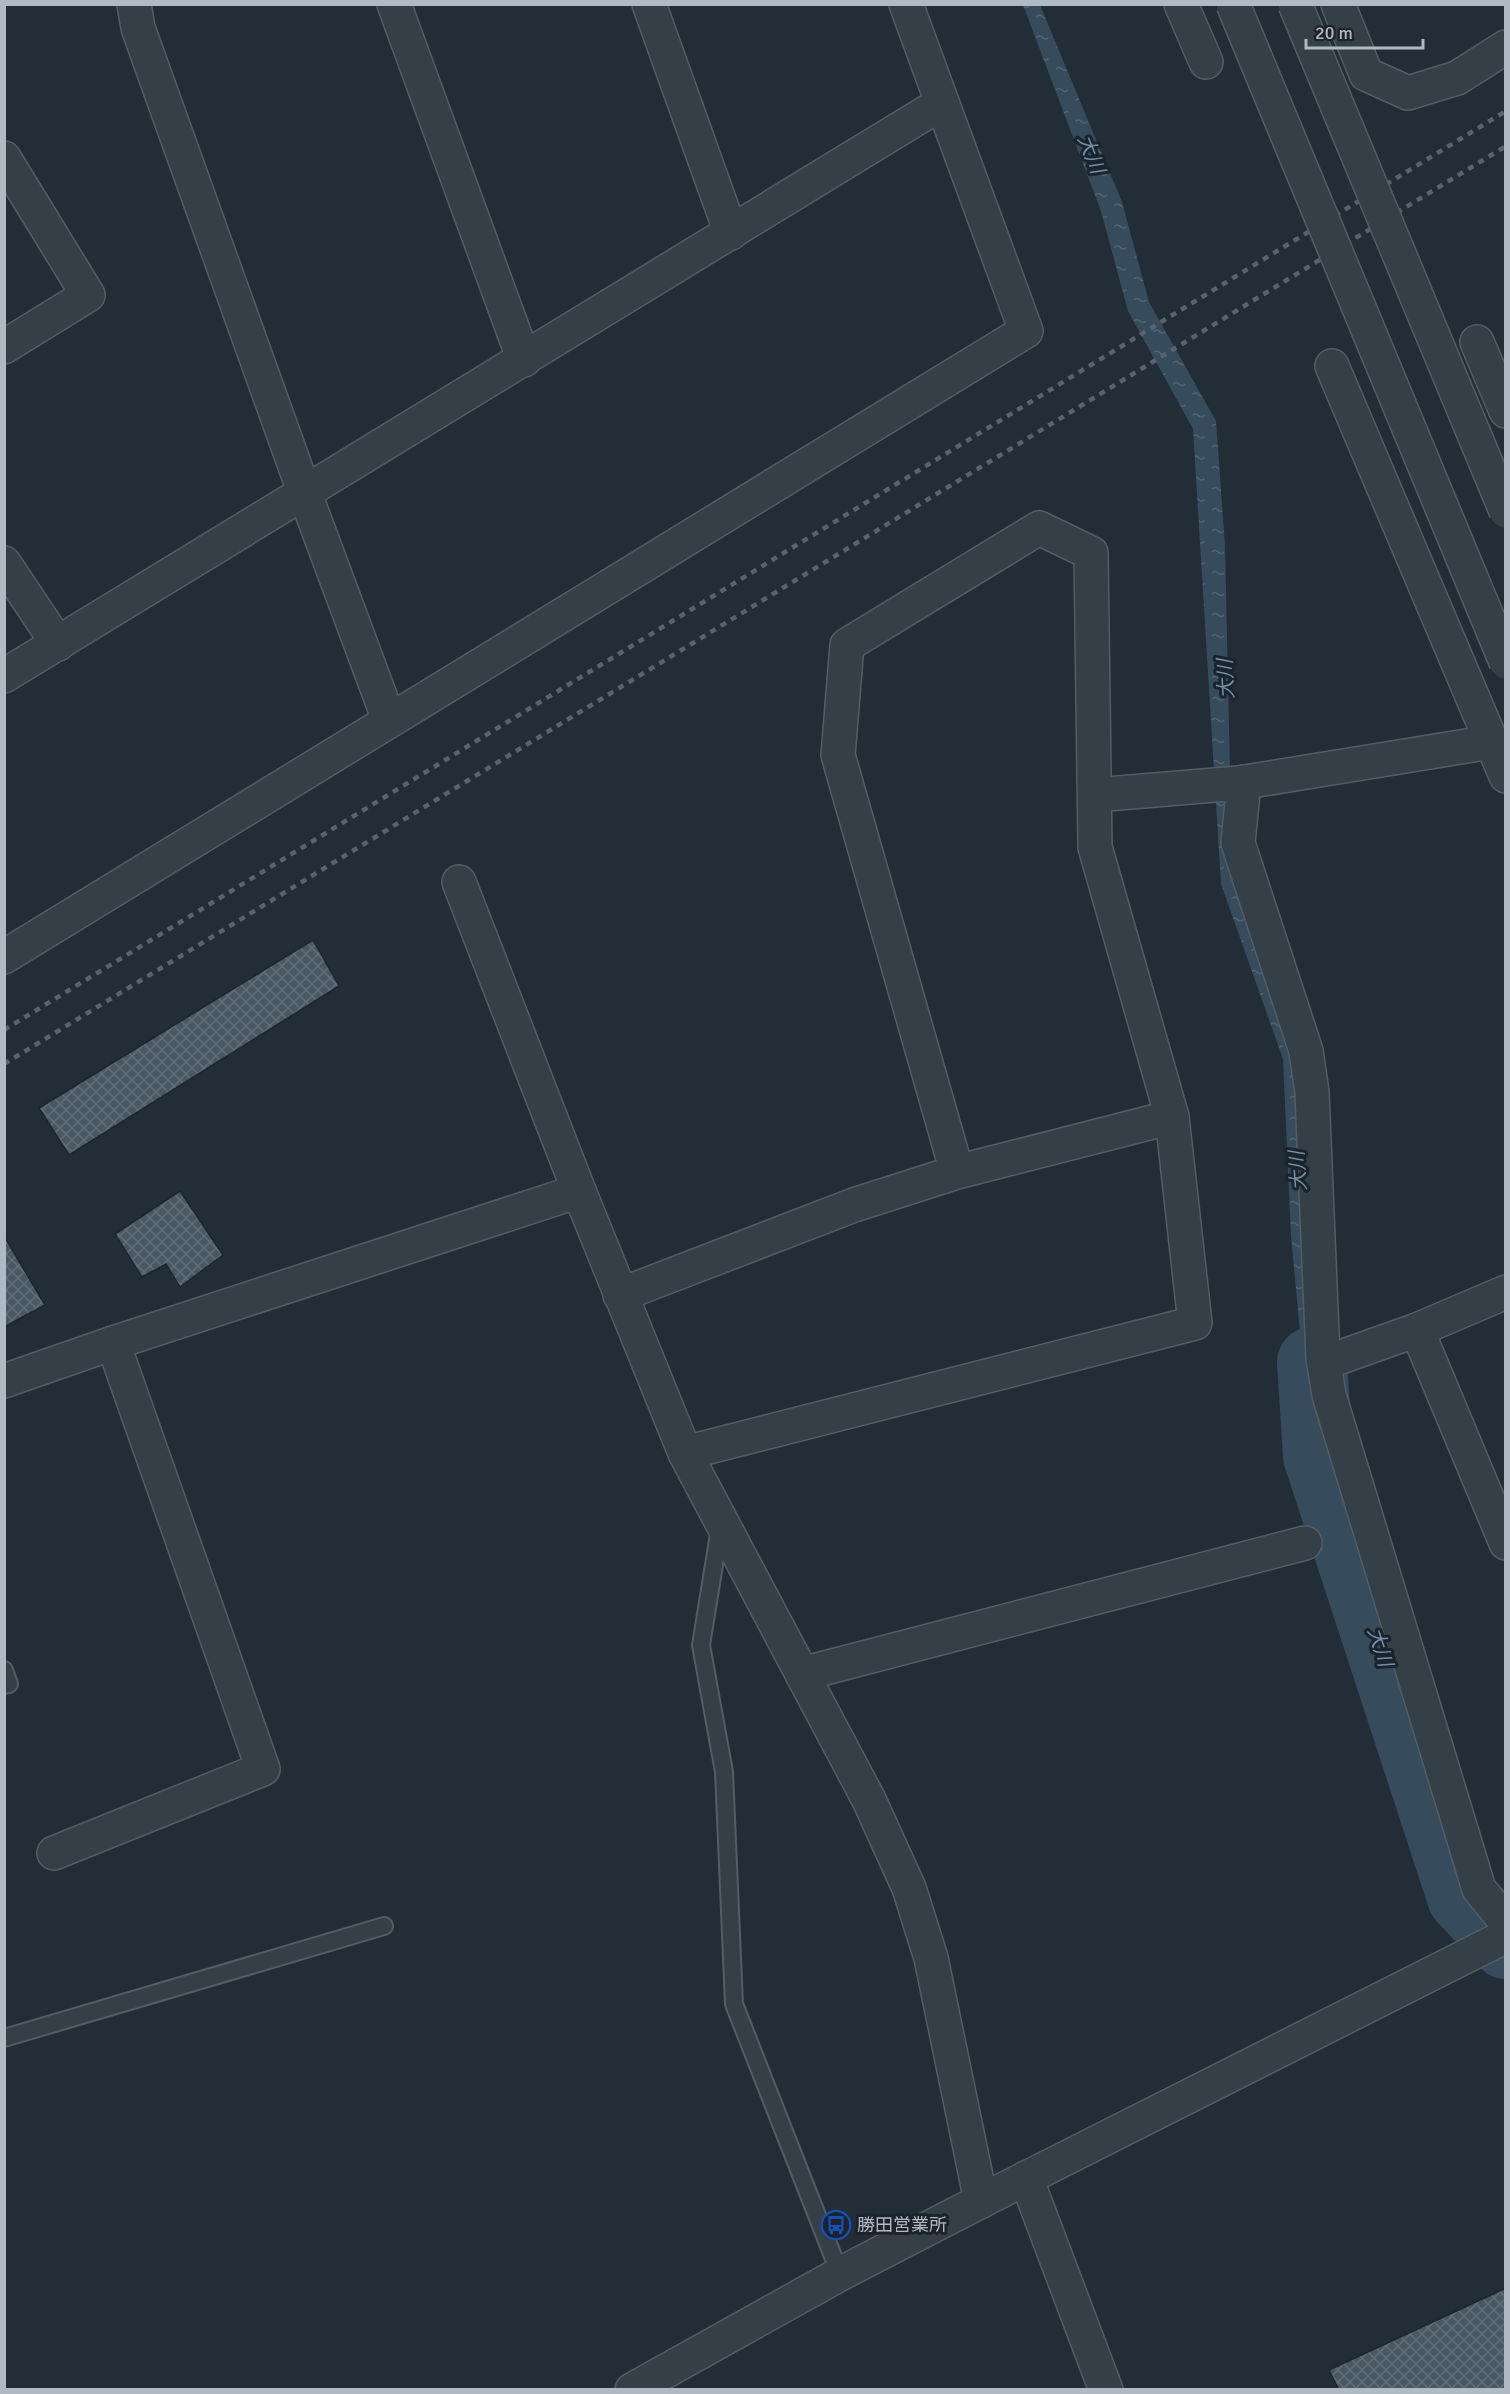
<svg xmlns="http://www.w3.org/2000/svg" width="1510" height="2394" font-family="Signika,'Noto Sans JP',sans-serif">
	<style>
		.water { fill: url(#water-ripples) }
		.lines { fill: none; stroke-linecap: round; stroke-linejoin: round }
		.river { stroke: #364c5d; stroke-width: 70 }
		.building { fill: url(#building-cross-hatch); stroke: #1d262e; stroke-width: 1.5 }
		.service-casing { stroke: #535d65; stroke-width: 20 }
		.minor-casing { stroke: #535d65; stroke-width: 36 }
		.tertiary-casing { stroke: #535d65; stroke-width: 36 }
		.service { stroke: #353f48; stroke-width: 16 }
		.minor { stroke: #353f48; stroke-width: 33 }
		.tertiary { stroke: #353f48; stroke-width: 33 }
		.rail { stroke: #57646e; stroke-width: 4.5; stroke-dasharray: 6 6; stroke-linecap: butt }
		.tertiary-bridge-casing { stroke: #535d65; stroke-width: 36; stroke-linecap: butt }
		.tertiary-bridge { stroke: #353f48; stroke-width: 33 }
		.labels { text-anchor: middle; dominant-baseline: central; stroke-width: 6; stroke-linejoin: round; paint-order: stroke }
		.poi-label { font-size: 18px; fill: #b0bac4; stroke: #1b242c; text-anchor: start }
		.water-label { font-size: 20px; font-style: italic; fill: #718fa6; stroke: #1b242c }
	</style>
	<defs>
		<pattern id="water-ripples" width="26" height="14" patternUnits="userSpaceOnUse" patternTransform="scale(1.5)"><rect width="26" height="14" fill="#364c5d"/><path d="M2 4q2-2 4 0t4 0M15 11q2-2 4 0t4 0" fill="none" stroke="#516473"/></pattern>
		<pattern id="building-cross-hatch" width="8" height="8" patternUnits="userSpaceOnUse" patternTransform="scale(1.5)"><rect width="8" height="8" fill="#4a5863"/><path d="M0 0l8 8M0 8l8-8" fill="none" stroke="#626e78"/></pattern>
	</defs>
	<rect width="100%" height="100%" fill="#222d37"/>
	<path class="water" d="M1023,5h17l82,197 27,100 67,119 9,125 7,317 63,191 30,405 -13,1 -21,-224 -8,-177 -62,-175 -28,-455 -65,-118 -27,-100z"/>
	<g class="lines">
		<path class="river" d="M1312,1362l6,94 144,441 44,47"/>
	</g>
	<g class="building">
		<path d="M313,940l26,46 -270,169 -30,-47z"/>
		<path d="M180,1191l43,64 -43,32 -14,-23 -24,13 -27,-43z"/>
		<path d="M4,1236l41,69 -41,22z"/>
		<path d="M1506,2288v102h-167l-10,-20z"/>
	</g>
	<g class="lines">
		<g class="service-casing">
			<g id="service">
				<path d="M720,1528l-19,117 23,127 10,232 106,270"/>
				<path d="M4,1670l5,14 -5,1"/>
				<path d="M4,2038l380,-112"/>
			</g>
		</g>
		<g class="minor-casing">
			<g id="minor">
				<path d="M394,4l130,356"/>
				<path d="M649,4l82,229"/>
				<path d="M1181,4l25,58"/>
				<path d="M1338,4l28,70 42,19 49,-15 49,-31"/>
				<path d="M4,158l84,137 -84,52"/>
				<path d="M1477,342l29,69"/>
				<path d="M1332,366l174,410"/>
				<path d="M4,563l54,81"/>
				<path d="M4,676l938,-573"/>
				<path d="M1244,782l-6,61 68,208 6,41 11,266 6,37 150,494 27,33"/>
				<path d="M1095,795l144,-12 252,-41"/>
				<path d="M459,882l120,309 106,262 184,347 40,88 22,70 50,243"/>
				<path d="M4,957l1022,-626 -120,-327"/>
				<path d="M620,1295l234,-90 103,-33 215,-55 -77,-270 -4,-294 -52,-25 -192,117 -9,110 119,417"/>
				<path d="M1417,1330l89,213"/>
				<path d="M1324,1363l93,-33 89,-38"/>
				<path d="M4,1381l109,-38 466,-152"/>
				<path d="M685,1453l510,-130 -23,-206"/>
				<path d="M802,1674l503,-131"/>
				<path d="M54,1853l209,-84 -150,-426"/>
				<path d="M1026,2178l80,212"/>
			</g>
		</g>
		<g class="tertiary-casing">
			<g id="tertiary">
				<path d="M134,4l4,24 167,466 84,226"/>
				<path d="M632,2390l208,-116 141,-73 525,-265"/>
			</g>
		</g>
		<use href="#service" class="service"/>
		<use href="#minor" class="minor"/>
		<use href="#tertiary" class="tertiary"/>
		<g class="rail">
			<path d="M4,1030l1502,-919"/>
			<path d="M4,1064l1502,-918"/>
		</g>
		<g class="tertiary-bridge-casing">
			<g id="tertiary-bridge">
				<path d="M1233,4l273,658"/>
				<path d="M1295,4l211,507"/>
			</g>
		</g>
		<use href="#tertiary-bridge" class="tertiary-bridge"/>
	</g>
	<defs>
		<g id="bus-ring" transform="scale(1.5)"><circle r="9.5" fill="#1b242c" stroke="#1a4fb4" stroke-width="1.5"/><path d="M-5-6H5V4H4V6H2V4H-2V6H-4V4H-5ZM-3.5-4V0h7V-4ZM-3.5 1.2v1.5H-2V1.2ZM2 1.2v1.5H3.5V1.2Z" fill="#1a4fb4"/></g>
	</defs>
	<g fill-rule="evenodd">
		<use href="#bus-ring" x="836" y="2225"/>
	</g>
	<g class="labels">
		<g class="poi-label">
			<text x="857" y="2225">勝田営業所</text>
		</g>
		<g class="water-label">
			<text transform="translate(1091 154) rotate(68)">大川</text>
			<text transform="translate(1226 679) rotate(-93)">大川</text>
			<text transform="translate(1298 1171) rotate(-94)">大川</text>
			<text transform="translate(1380 1647) rotate(72)">大川</text>
		</g>
	</g>
	<rect width="1510" height="2394" fill="none" stroke="#b0bac4" stroke-width="12"/>
	<path d="M1306 39v9h117v-9" fill="none" stroke="#b0bac4" stroke-width="3"/>
	<text x="1315" y="39" font-size="18" fill="#b0bac4" stroke="#1b242c" stroke-width="4.5" paint-order="stroke">20 m</text>
</svg>
